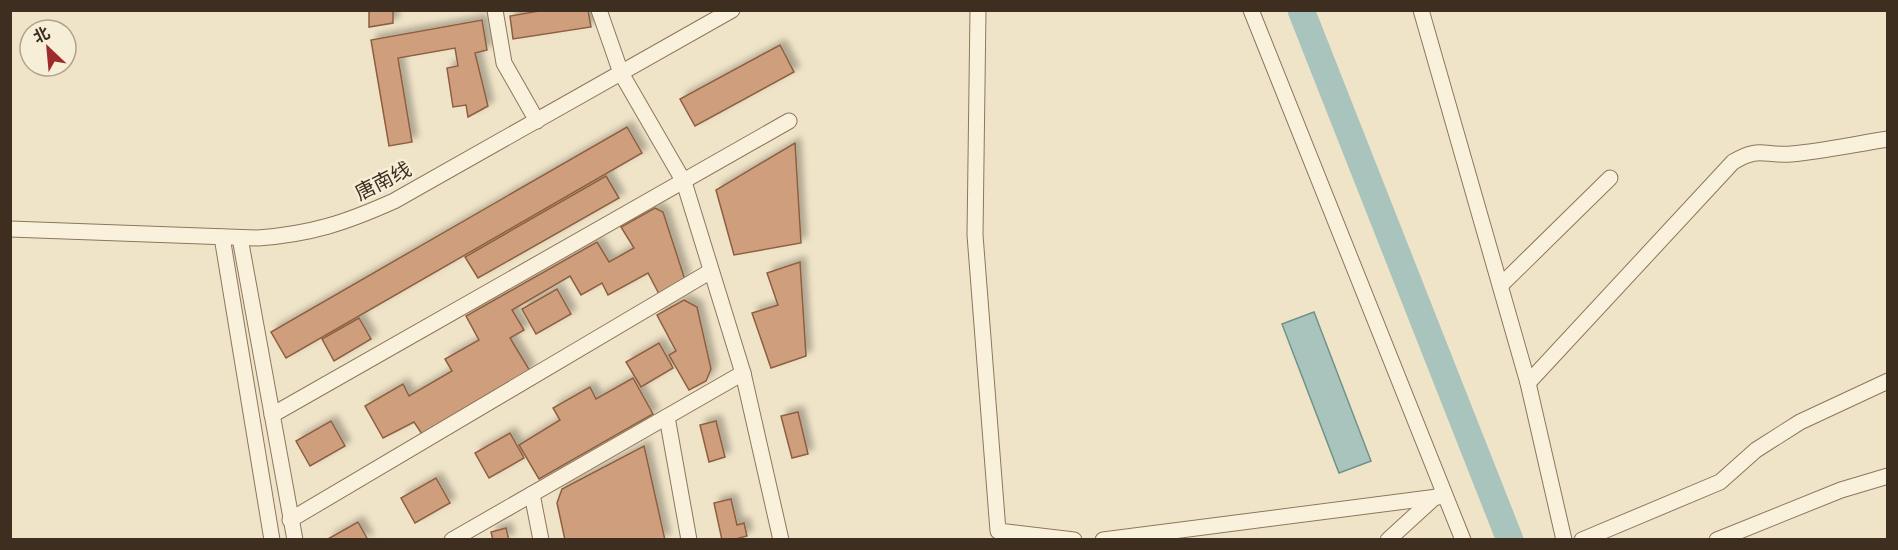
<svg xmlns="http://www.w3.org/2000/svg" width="1898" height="550" font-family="'Libre Baskerville','Noto Sans SC',serif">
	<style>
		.water { fill: #a9c4bc; stroke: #6f938a; stroke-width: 1.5 }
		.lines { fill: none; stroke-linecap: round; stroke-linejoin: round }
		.river { stroke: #a9c4bc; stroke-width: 27 }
		.building { fill: #cf9f7d; stroke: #8d5f41; stroke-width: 1.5; filter: url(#shadow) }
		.minor-casing { stroke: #8d765c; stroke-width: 17 }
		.minor { stroke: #faf1dc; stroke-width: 15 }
		.labels { text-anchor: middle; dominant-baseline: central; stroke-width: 5; stroke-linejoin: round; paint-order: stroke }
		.street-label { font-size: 20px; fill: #3d2e20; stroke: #f7eed8 }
	</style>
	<defs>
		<filter id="shadow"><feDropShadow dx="5.5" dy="-5.5" stdDeviation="3" flood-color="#0004"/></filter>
	</defs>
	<rect width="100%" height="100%" fill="#f0e4c8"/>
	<path class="water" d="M1314,312l57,149 -32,12 -57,-149z"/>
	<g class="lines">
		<path class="river" d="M1301,10l209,530"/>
	</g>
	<g class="building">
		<path d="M369,10h24v13l-24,4z"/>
		<path d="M545,10h43l3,17 -78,12 -3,-23z"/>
		<path d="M482,20l5,30 -12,3 13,53 -20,11 -2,-12 -13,2 -6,-39 11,-2 -3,-18 -57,10 14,84 -23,4 -18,-106z"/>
		<path d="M780,45l14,27 -99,54 -15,-27z"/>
		<path d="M627,127l15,26 -356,205 -15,-26z"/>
		<path d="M795,143l6,100 -67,12 -18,-65z"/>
		<path d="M606,176l13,22 -141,80 -13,-21z"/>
		<path d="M655,208l8,4 22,68 -26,14 -11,-21 -40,22 -6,-12 -21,12 -11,-19 -58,34 12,20 -14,8 20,33 -108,63 -8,-12 -31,16 -18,-32 38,-22 6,12 43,-25 -7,-12 34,-19 -13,-24 131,-74 12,20 25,-14 -13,-21z"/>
		<path d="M800,262l6,94 -35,12 -19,-55 26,-8 -11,-32z"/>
		<path d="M557,289l14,25 -35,20 -14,-25z"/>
		<path d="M684,300l13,7 14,62 -5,12 -17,9 -20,-35 7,-4 -19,-36z"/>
		<path d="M359,318l12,21 -37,22 -12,-22z"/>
		<path d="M659,343l14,25 -32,19 -15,-25z"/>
		<path d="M633,378l20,36 -114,65 -20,-34 41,-25 -7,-12 37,-21 6,12z"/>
		<path d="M798,412l10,42 -16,4 -11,-42z"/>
		<path d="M331,421l14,25 -35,20 -14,-25z"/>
		<path d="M716,421l9,36 -16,5 -9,-37z"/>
		<path d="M510,433l14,25 -35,20 -14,-25z"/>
		<path d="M644,446l21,94h-100l-8,-37 5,-14z"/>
		<path d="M436,478l14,25 -35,20 -14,-25z"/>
		<path d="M731,499l6,26 7,-2 3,13 -15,4h-10l-8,-37z"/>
		<path d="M358,522l10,18h-42z"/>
		<path d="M506,528l3,12h-16l-2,-8z"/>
	</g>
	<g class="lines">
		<g class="minor-casing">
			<g id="minor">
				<path d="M495,10l9,53 33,58"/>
				<path d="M599,10l22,63 63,109 59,191 38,167"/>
				<path d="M978,10l-3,225 23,296 76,9"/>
				<path d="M1251,10l212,530"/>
				<path d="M1421,10l107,373 36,157"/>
				<path d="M10,229l248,9c53,-4 87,-15 136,-37l338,-191"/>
				<path d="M222,237l50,303"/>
				<path d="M240,238l55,302"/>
				<path d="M1501,285l109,-107"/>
				<path d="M1528,383l205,-221c26,-16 31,-6 58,-8 32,-3 64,-10 97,-15"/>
				<path d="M272,415l517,-294"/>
				<path d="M667,417l22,123"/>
				<path d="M532,494l9,46"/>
				<path d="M290,520l421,-249"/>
				<path d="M452,540l291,-167"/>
				<path d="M1103,540l342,-44"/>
				<path d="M1388,540l47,-43"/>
				<path d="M1582,540l138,-58 36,-32 44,-28 88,-41"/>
				<path d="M1717,540l124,-50 47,-14"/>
			</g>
		</g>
		<use href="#minor" class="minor"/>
	</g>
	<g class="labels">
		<g class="street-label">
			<text transform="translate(383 181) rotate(-27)">唐南线</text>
		</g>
	</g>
	<rect width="1898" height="550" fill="none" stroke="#3d2e20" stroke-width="24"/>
	<g transform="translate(48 48) rotate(334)"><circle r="28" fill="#f7eed8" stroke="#ada18e" stroke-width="1.5"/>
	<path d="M0-4.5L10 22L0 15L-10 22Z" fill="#9e2a2b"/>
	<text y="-9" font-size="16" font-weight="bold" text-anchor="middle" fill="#3d2e20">北</text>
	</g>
</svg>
